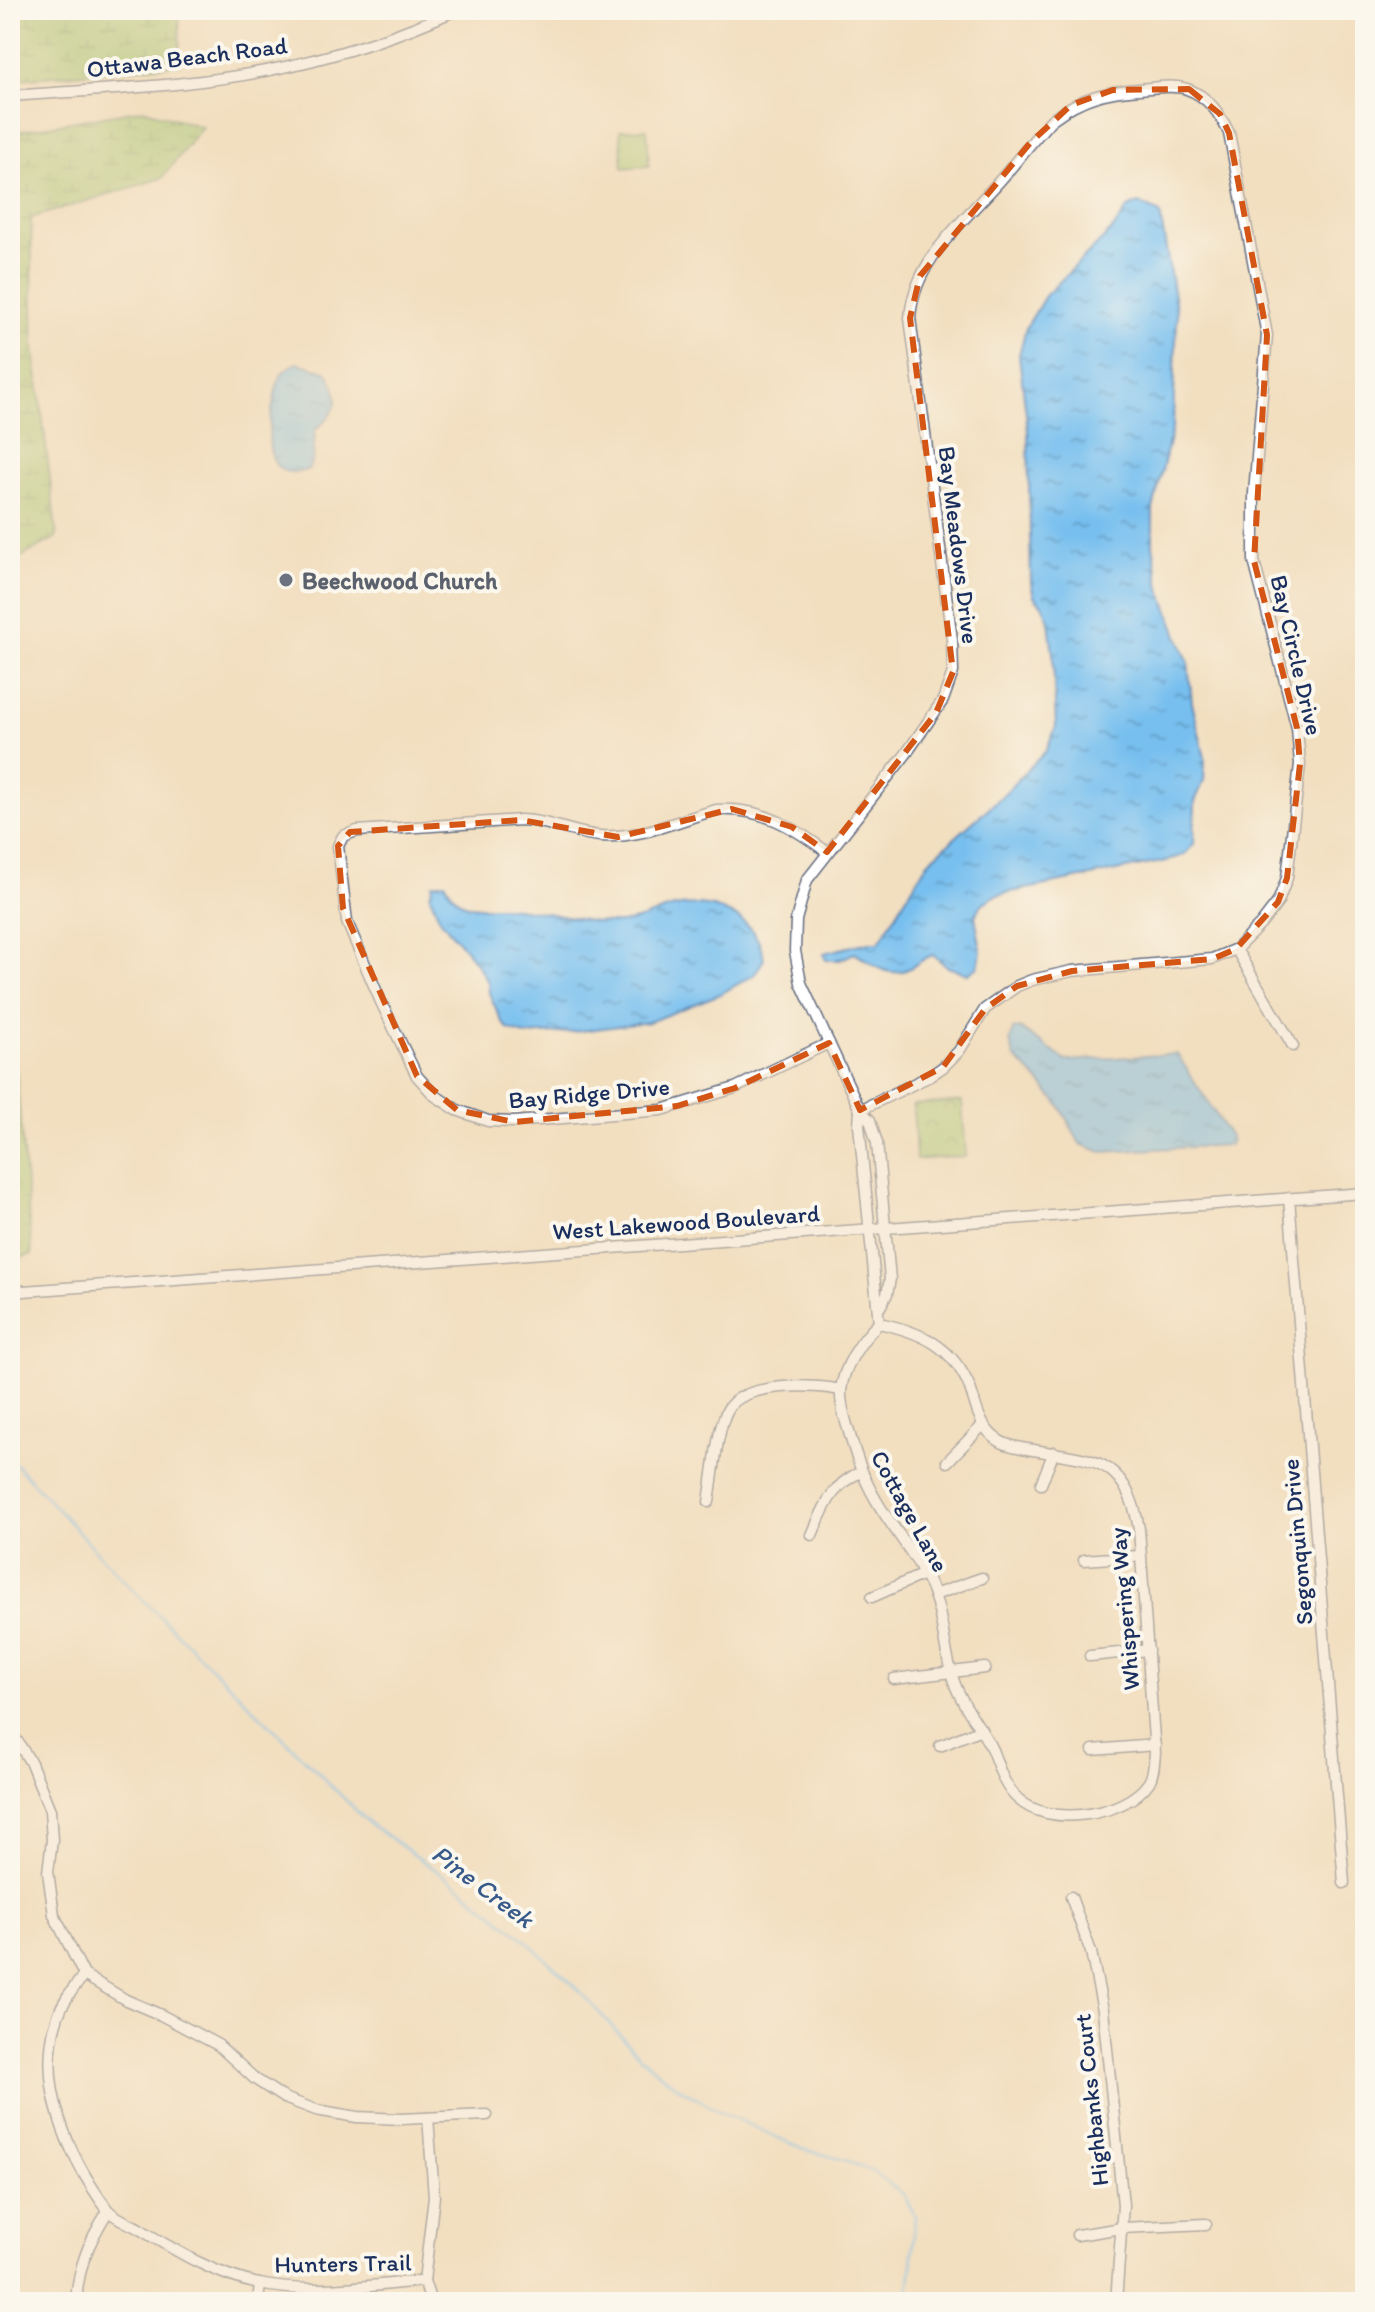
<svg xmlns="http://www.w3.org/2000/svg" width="1375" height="2312" font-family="Itim,sans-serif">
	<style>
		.grass { fill: #a1c873; stroke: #5e7c68; stroke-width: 2 }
		.wetland { fill: url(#wetland-marsh); stroke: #5e7c68; stroke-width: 2 }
		.park { fill: url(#park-crowns); stroke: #5e7c68; stroke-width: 2 }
		.water { fill: url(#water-ripples); stroke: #4977a6; stroke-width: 2 }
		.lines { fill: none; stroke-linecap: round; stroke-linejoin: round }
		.stream { stroke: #77bfef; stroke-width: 3 }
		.minor-casing { stroke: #666d80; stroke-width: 13 }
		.minor { stroke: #fff; stroke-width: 10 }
		.marked { fill: none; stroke: #d45514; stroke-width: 6; stroke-dasharray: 16 10; stroke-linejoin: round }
		.worship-dot { fill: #6b7280; stroke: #fbf7ec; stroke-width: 3 }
		.labels { text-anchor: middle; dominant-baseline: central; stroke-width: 8; stroke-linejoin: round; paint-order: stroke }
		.street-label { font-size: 24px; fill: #1b2f5e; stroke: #fbf7ec }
		.worship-label { font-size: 24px; font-weight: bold; fill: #5b616d; stroke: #fbf7ec; text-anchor: start }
		.water-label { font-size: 26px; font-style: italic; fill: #375a8a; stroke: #fbf7ec }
	</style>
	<defs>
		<pattern id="wetland-marsh" width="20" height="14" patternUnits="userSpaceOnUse" patternTransform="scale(2)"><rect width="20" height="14" fill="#a1c873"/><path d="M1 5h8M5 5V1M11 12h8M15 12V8" fill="none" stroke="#82a362"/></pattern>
		<pattern id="park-crowns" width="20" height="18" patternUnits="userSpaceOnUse" patternTransform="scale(2)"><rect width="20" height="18" fill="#a1c873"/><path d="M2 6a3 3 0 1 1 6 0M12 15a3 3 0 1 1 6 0" fill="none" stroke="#82a362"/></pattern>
		<pattern id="water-ripples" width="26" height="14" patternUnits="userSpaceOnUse" patternTransform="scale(2)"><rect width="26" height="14" fill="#77bfef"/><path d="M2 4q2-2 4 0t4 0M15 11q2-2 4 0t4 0" fill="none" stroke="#619cc5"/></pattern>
	</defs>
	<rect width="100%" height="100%" fill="#fbf7ec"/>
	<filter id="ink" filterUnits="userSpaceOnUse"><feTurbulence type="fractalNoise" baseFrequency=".0125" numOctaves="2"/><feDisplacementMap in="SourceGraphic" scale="16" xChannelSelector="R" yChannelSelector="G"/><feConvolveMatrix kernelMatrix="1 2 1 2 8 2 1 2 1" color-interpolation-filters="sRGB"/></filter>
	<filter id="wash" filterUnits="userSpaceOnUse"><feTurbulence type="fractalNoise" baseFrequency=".006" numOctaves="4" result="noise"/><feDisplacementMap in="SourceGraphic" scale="32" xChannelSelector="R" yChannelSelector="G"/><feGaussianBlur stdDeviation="1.8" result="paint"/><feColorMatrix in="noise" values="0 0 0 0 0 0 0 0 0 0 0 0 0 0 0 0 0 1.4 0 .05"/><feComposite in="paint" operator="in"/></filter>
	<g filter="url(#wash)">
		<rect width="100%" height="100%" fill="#f2dfc0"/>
		<path class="grass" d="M647,129l2,37 -26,2 -3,-38z"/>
		<g class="wetland">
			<path d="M10,10h169l1,54 -170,16z"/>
			<path d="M143,109l59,18 -40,51 -131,40 3,129 23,190 -47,26v-427l5,-4z"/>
			<path d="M10,1052l6,18 16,185 -22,4z"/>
		</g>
		<path class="park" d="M962,1101l4,55 -50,4 -3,-55z"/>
		<g class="water">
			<path d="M1139,203l21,10 17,102 -4,109 -20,85v36l7,43 28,74 4,41 13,55 -1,23 -9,20 -1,43 -10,11 -18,6 -170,34 -14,9 -7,12 6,35 -3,16 -10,7 -20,-7 -15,-12c-12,4 -20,13 -30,16 -19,6 -33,-10 -49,-18l-14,7h-14l-2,-7 45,-11h10l49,-80 73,-65 45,-46 10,-24 -3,-73 -4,-33 -6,-15 -9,-10 -3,-13 -3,-152 -9,-76 7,-27 19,-32 68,-67 15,-21z"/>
			<path d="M297,363l29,8c17,26 13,40 -11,59l-2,29 -4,10c-47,17 -42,-36 -36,-64 2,-10 3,-22 9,-31 4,-6 9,-8 15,-11z"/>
			<path d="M445,882c4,8 10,18 20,22 10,5 25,3 36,3 40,1 82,18 121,16 18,-1 36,-12 53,-16 39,-8 82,10 89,52l-10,16 -34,19 -71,28 -76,10 -48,3 -17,-6 -6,-7 -13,-29 -1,-11 -14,-22 -34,-41 -10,-23 3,-12z"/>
			<path d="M1020,1028l46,33 111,-7 55,86 -3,5 -127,7 -22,-8 -20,-38 -24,-28 -22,-21 -4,-16 3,-11z"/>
		</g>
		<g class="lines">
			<path class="stream" d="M10,1458l113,122 247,244 90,63 62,50 56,52 62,68 33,27 46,27 86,39 40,10 29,12 30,23 11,21 -3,52 -5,34"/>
		</g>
	</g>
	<g filter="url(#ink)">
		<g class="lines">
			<g class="minor-casing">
				<g id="minor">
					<path d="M10,96c92,-7 188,-9 279,-30 57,-13 114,-32 167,-56"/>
					<path d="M827,852c-35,-26 -66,-45 -111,-42 -38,10 -76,29 -116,26 -27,-2 -52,-16 -79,-16l-164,11 -14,5 -5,10 9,76 34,80 36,74 17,19 23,15 31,11 26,1 148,-12 73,-22 94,-45"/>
					<path d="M1236,949l57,97"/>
					<path d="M860,1110l70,-34 13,-9 16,-16 26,-42 32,-23 15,-6 40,-9 140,-12 24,-10 25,-25 17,-22 9,-24 13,-114 -3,-36 -43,-167v-68l13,-158 -38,-202c-9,-19 -21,-37 -42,-44 -12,-4 -25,-2 -37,-1 -42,3 -66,7 -99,32 -17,19 -32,38 -48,57 -36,42 -89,81 -93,141l42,322 1,32 -10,28 -37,54 -99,126 -11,40 -1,31 6,32 59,127 10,10 7,23 13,136 -3,15 -7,13"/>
					<path d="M860,1110l-1,15 20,198c-17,16 -36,43 -38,68 -1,13 4,28 8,41 7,24 14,46 27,68 17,30 41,55 55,87 14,32 12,68 25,100 9,23 26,41 36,63 7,17 11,35 25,48 30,30 109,19 132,-16 5,-8 5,-19 6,-29l-16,-224c-13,-76 -51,-69 -112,-80 -9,-2 -21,-3 -29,-9 -19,-13 -21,-32 -28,-52 -17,-42 -49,-56 -91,-65"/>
					<path d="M1289,1198l55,685"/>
					<path d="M10,1292l1355,-99"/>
					<path d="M947,1462l35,-36"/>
					<path d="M1041,1484l13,-32"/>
					<path d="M709,1502c4,-23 8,-75 19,-93 16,-27 87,-25 113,-19"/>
					<path d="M812,1535c12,-28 20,-51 49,-63"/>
					<path d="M1084,1560l56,-4"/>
					<path d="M934,1595l48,-17"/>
					<path d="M872,1597l52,-23"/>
					<path d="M1090,1656l58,-6"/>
					<path d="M894,1679l91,-11"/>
					<path d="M10,1730l21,33 19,47 2,30 -4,32 6,43 30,60 42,25 35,15 57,30 37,34 29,19 32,12 41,7 44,2 86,-4"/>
					<path d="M940,1746l41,-17"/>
					<path d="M1093,1750l62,-5"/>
					<path d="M1071,1897l20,55 12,58 20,195 -7,97"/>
					<path d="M84,1975c-10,13 -21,25 -26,41 -23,67 10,140 49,193 6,8 22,14 31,19 38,23 77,47 121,56 54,11 111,1 165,-3"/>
					<path d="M428,2118l6,78 -10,85 7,21"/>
					<path d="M1077,2235l45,-7 84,-4"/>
					<path d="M76,2302c2,-35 13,-61 32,-91"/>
					<path d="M258,2302l2,-18"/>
				</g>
			</g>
			<use href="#minor" class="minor"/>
		</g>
	</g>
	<path d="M0 0H1375V2312H0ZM1189,89l31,25 9,19 38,202 -13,226 43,167 3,36 -13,114 -9,24 -42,47 -24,10 -140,12 -55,15 -32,23 -42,58 -83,43 -31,-67 -94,45 -58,18 -163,16 -57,-12 -40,-34 -74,-168 -5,-62 12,-14 171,-12 97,17 114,-28 60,18 35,25 109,-139 17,-41 -43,-354 10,-42 110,-133 41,-38 42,-15z" fill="#f2dfc0" fill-opacity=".55" fill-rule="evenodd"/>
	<path class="marked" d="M1189,89l31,25 9,19 38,202 -13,226 43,167 3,36 -13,114 -9,24 -42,47 -24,10 -140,12 -55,15 -32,23 -42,58 -83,43 -31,-67 -94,45 -58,18 -163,16 -57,-12 -40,-34 -74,-168 -5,-62 12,-14 171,-12 97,17 114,-28 60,18 35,25 109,-139 17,-41 -43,-354 10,-42 110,-133 41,-38 42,-15z"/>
	<circle class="worship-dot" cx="286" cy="580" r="8"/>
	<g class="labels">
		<g class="street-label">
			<text transform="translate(187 57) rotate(-7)">Ottawa Beach Road</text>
			<text transform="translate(959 545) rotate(83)">Bay Meadows Drive</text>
			<text transform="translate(1297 655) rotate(77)">Bay Circle Drive</text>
			<text transform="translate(589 1093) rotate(-5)">Bay Ridge Drive</text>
			<text transform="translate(686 1222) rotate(-4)">West Lakewood Boulevard</text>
			<text transform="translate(910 1511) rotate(61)">Cottage Lane</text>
			<text transform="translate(1297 1542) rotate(-95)">Segonquin Drive</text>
			<text transform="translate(1124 1609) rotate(-95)">Whispering Way</text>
			<text transform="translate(1091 2100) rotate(-96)">Highbanks Court</text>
			<text transform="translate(343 2263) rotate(-1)">Hunters Trail</text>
		</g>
		<g class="worship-label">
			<text x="302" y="580">Beechwood Church</text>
		</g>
		<g class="water-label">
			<text transform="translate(483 1886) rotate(37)">Pine Creek</text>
		</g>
	</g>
	<rect width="1375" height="2312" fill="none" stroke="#fbf7ec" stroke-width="40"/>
</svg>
